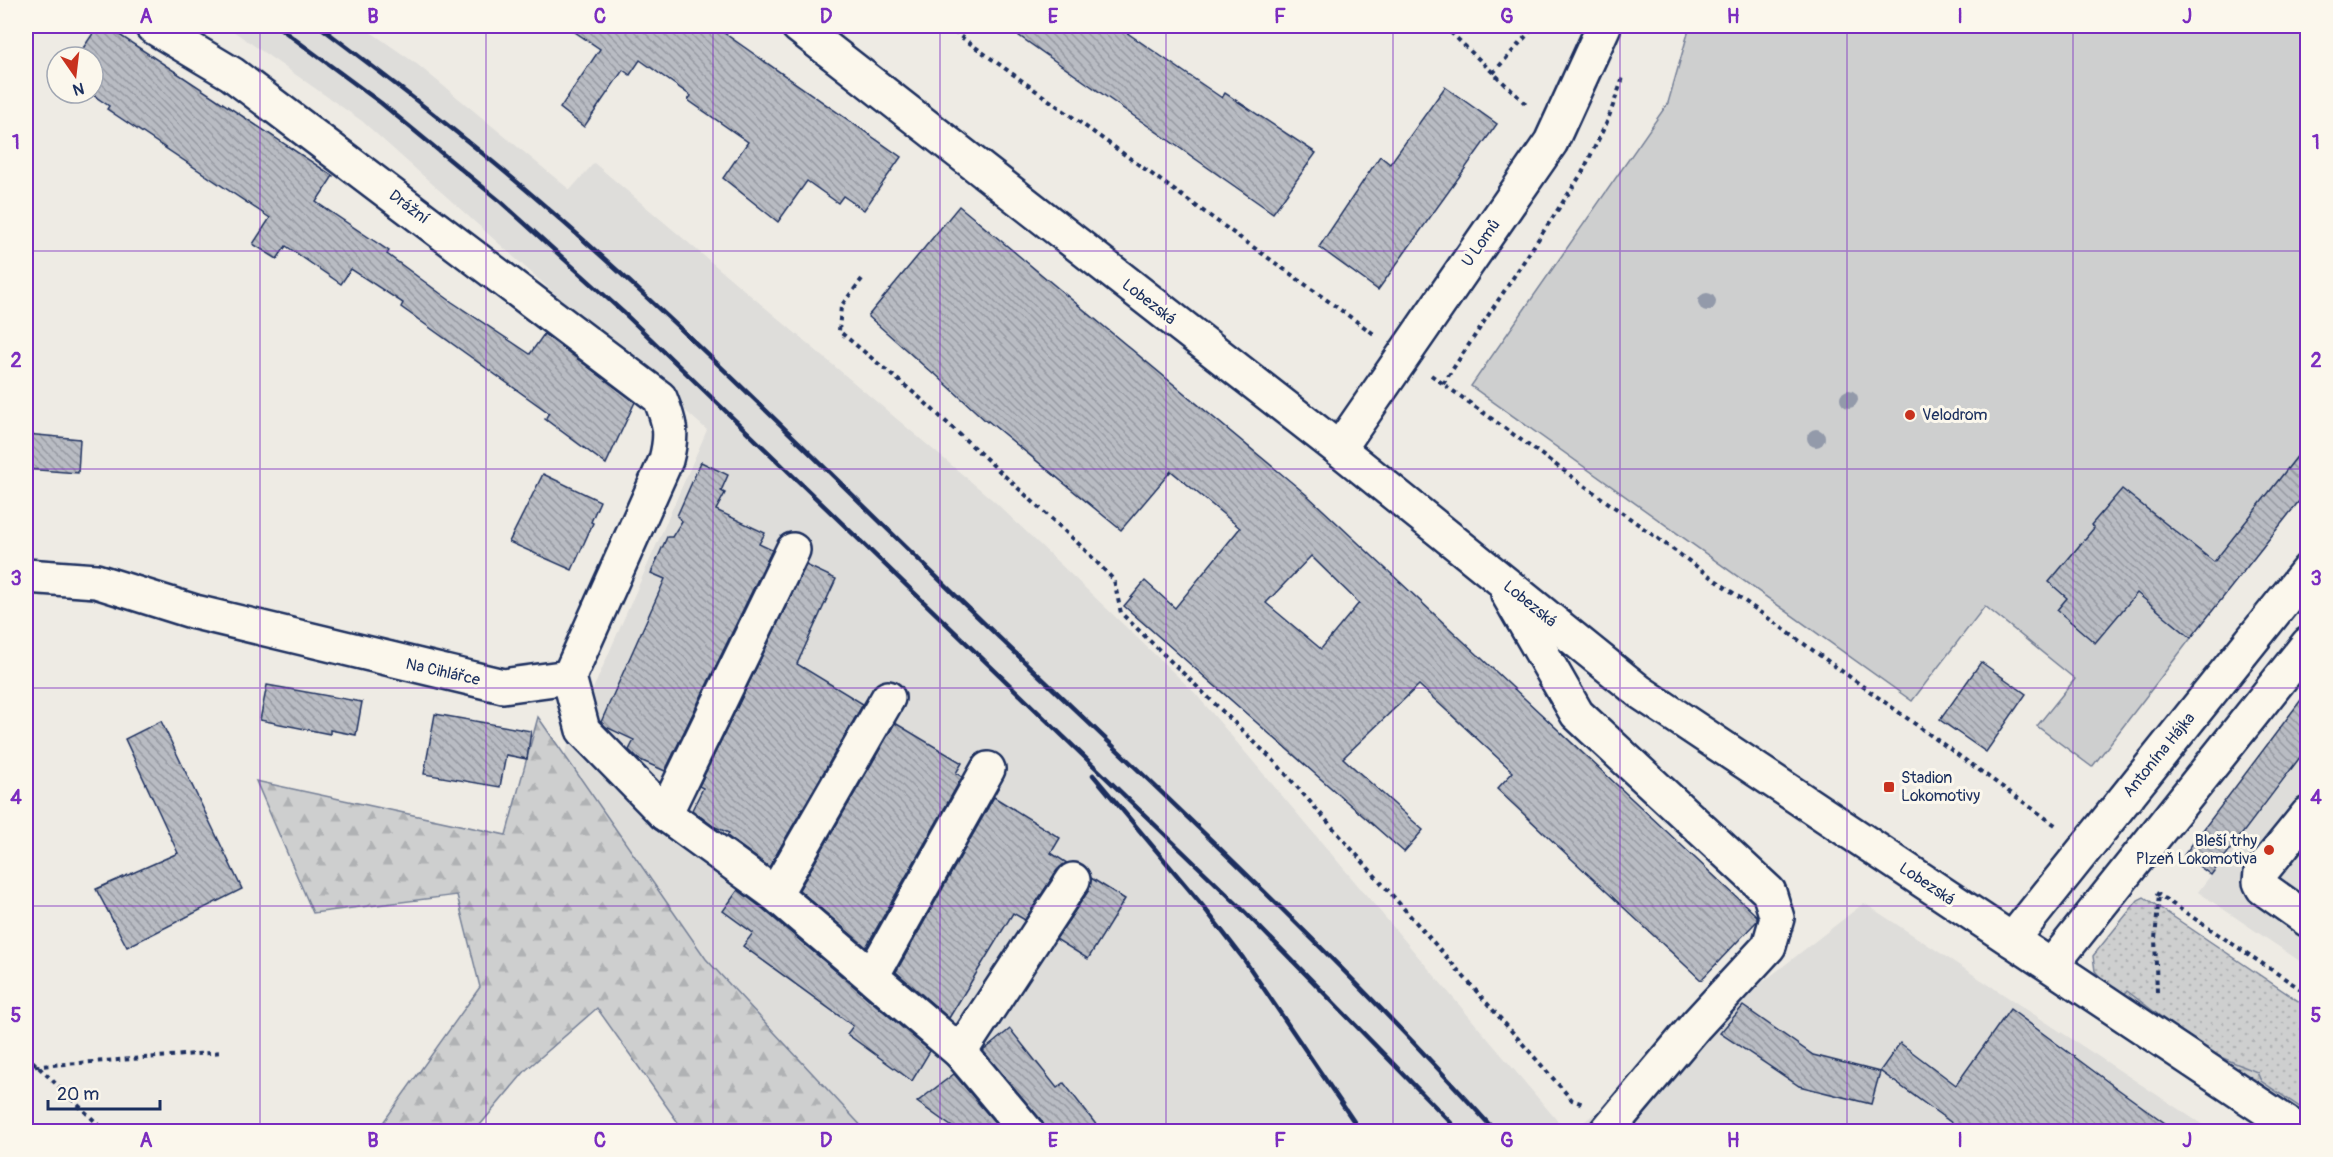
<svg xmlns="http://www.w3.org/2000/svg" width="2333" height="1157" font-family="Pangolin,sans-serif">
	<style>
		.built { fill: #deddda }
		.green { fill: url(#green-dots); stroke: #747f96; stroke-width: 1.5 }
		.forest { fill: url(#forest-firs); stroke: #747f96; stroke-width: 1.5 }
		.wetland { fill: url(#wetland-marsh); stroke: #747f96; stroke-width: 1.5 }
		.pitch { fill: #cecfcf; stroke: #747f96; stroke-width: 1.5 }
		.building { fill: url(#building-back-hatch); stroke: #1b2f5e; stroke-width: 1.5; fill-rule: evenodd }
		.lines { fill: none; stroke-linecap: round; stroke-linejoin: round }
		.minor-casing { stroke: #1b2f5e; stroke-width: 38 }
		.path { stroke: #1b2f5e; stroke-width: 4; stroke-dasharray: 4.5 4.5; stroke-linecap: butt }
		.minor { stroke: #fbf7ec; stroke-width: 33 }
		.rail { stroke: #1b2f5e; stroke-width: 4.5 }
		.tree { fill: #939aaa }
		.grid { fill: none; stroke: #7b2cbf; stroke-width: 1.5; stroke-opacity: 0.55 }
		.poi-dot { fill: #c8321e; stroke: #fbf7ec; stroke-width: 2 }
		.labels { text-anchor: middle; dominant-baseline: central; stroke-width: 6; stroke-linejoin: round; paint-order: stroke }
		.street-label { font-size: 16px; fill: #1b2f5e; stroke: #fbf7ec }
		.poi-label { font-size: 16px; fill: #1b2f5e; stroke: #fbf7ec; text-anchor: start }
		.neatline { fill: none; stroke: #7b2cbf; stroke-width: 2 }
		.grid-label { font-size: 20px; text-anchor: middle; font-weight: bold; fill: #7b2cbf }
	</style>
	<defs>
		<pattern id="green-dots" width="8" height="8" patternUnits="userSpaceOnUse" patternTransform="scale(1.5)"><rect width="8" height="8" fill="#cecfcf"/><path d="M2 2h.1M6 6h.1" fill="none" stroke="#b0b2b4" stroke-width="1.8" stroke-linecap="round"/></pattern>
		<pattern id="forest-firs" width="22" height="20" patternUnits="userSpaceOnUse" patternTransform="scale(1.5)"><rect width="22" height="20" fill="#cecfcf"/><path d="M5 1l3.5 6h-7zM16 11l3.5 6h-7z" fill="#b0b2b4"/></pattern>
		<pattern id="wetland-marsh" width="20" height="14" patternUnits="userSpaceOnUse" patternTransform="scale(1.5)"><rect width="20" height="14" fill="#cecfcf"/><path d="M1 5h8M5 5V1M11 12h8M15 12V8" fill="none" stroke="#b0b2b4"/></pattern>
		<pattern id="building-back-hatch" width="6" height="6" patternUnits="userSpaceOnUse" patternTransform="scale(1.5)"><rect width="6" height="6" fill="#b9bcc3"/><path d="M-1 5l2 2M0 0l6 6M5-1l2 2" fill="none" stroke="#9699a2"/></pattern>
	</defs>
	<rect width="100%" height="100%" fill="#eeebe4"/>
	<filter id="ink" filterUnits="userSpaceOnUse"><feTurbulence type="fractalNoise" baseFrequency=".0167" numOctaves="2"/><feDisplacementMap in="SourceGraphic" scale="12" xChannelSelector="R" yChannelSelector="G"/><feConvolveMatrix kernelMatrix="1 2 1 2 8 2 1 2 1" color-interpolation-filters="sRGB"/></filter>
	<g filter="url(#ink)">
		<g class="built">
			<path d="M226,26h136l56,39 152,125 24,-27 401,339 200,191 371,438h-700l-160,-172 -142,-204 143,-325 -345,-309z"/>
			<path d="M2307,748v218l-109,-74z"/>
			<path d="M1864,903l348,228 -641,1z"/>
		</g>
		<path class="green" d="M2144,897l163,110v109l-201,-132 -11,-13 -2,-15 45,-56z"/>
		<path class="forest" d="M538,717l168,242 160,172h-182l-87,-123 -71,62 -51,61h-98l103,-144 -23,-92 -144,18 -57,-132 250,54z"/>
		<path class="wetland" d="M2127,991l79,60 51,21 4,9 46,31v8l-184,-124z"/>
		<path class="pitch" d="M1690,26h617v418l-138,176 22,18 -99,129 -55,-41 38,-47 -90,-73 -73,95 -441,-315 197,-283z"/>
		<g class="building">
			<path d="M98,26h8l227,150 -17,26 73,49 -2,3 65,48 78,52 14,-20 91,68 -29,62 -61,-45 4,-6 -148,-106 2,-4 -52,-34 -10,15 -55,-38 -9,13 -24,-15 17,-26 -163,-109 2,-3 -19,-13h3v-36h-16z"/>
			<path d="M566,26h148l187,131 -37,53 -21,-14 -5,7 -31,-22 -29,41 -55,-44 25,-36 -60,-42 3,-4 -51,-36 -10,15 -7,-5 -39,57 -24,-19 40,-59z"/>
			<path d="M1005,26h112l105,72 3,-5 91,60 -43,60z"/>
			<path d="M1445,87l52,37 -119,166 -59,-43 61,-91 10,8z"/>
			<path d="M959,206l349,290 449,420v5l-56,59 -204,-191 16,-17 -94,-87 -76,73 80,72 -19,22 -280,-246 21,-25 30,27 65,-80 -69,-57 -50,59 -133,-109 -1,1 -53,-49 -1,1 -65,-58zM1311,556l48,47 -38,46 -55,-46z"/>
			<path d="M26,434l54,5 -2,34 -52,-4z"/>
			<path d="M2307,444v47l-116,147 -54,-45 -42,50 -38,-33 10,-12 -18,-16 45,-54 -3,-3 31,-36 92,73z"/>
			<path d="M701,462l27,13 -7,16 4,2 -9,17 49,23 -6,11 13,6 -107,221 -27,-12 -9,-9 5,-10 -28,-13 -5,-5 64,-143 -14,-6 16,-36h5l10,-16 -5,-5z"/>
			<path d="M543,474l57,27 -9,21 2,1 -21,47 -63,-28z"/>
			<path d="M806,565l30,14 -39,85 66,40 -94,163 -42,-31 2,-3 -16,-7 -21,-16 11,-22 -4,-2z"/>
			<path d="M1981,662l45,32 -40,58 -46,-32z"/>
			<path d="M267,685l95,17 -6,33 -26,-5v4l-70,-14z"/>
			<path d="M2307,692v56l-96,127 -27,-20z"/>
			<path d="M435,714l96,17 -4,28 -21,-4 -6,32 -76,-13z"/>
			<path d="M161,721l81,168 -115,58 -31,-58 82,-36 -53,-114z"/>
			<path d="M895,723l67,40 -6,10 6,4 -96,170 -67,-57z"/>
			<path d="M994,797l66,41 -9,15 16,10 -10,7 -32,50 -12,-7 -64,105 -53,-46z"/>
			<path d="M1091,878l34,21 -37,60 -32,-20 33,-49z"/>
			<path d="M738,890l25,19 167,142 -18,30 -65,-47 6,-8 -110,-80 10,-13 -30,-22z"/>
			<path d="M1743,1006l70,49 67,17 -9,32 -72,-18 -79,-53z"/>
			<path d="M2010,1009l105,78 61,44h-213l-83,-60 20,-28 56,42z"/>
			<path d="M1010,1029l47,59 7,-5 37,48h-56l-4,-11 -58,-69z"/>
			<path d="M954,1074l48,57h-44l-41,-29z"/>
		</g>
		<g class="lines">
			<g class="minor-casing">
				<g id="minor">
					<path d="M798,26l541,423 301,243 660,440"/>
					<path d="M1339,449l212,-307 53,-116"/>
					<path d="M26,576l70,5 99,31 308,74 66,-9 97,-217c7,-27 4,-37 -6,-62l-428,-324 -80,-48"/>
					<path d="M1508,594l69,120 192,178 8,26 -8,28 -73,79 -90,107"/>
					<path d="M569,677l14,53 82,84 110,80 185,158 67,80"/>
					<path d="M665,814l128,-264"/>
					<path d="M2308,814l-47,58 -1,10 3,6 45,32"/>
					<path d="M775,894l113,-196"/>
					<path d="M2012,940l296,-370"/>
					<path d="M2052,965l256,-321"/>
					<path d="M872,976l116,-207"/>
					<path d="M960,1052l113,-172"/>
				</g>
			</g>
			<g class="path">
				<path d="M946,26l428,308"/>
				<path d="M1444,26l84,80"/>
				<path d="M1493,73l42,-47"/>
				<path d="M862,279l-21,27 -2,25 81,67 161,148 33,34 7,33 155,150 296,337 11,4"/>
				<path d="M1431,375l627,452"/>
				<path d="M1443,384l139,-211 25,-51 17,-47"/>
				<path d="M2156,893l152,101"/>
				<path d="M2157,992l-2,-53 4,-45"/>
				<path d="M26,1055l80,77"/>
				<path d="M26,1067l197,-15"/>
			</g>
			<use href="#minor" class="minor"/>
			<g class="rail">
				<path d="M277,26l104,77 120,99 124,112 612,590 223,228"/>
				<path d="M319,26c80,60 159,121 234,187 149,130 288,272 430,409 174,167 352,330 513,510"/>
				<path d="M1093,775l109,130 41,53 118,174"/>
			</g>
		</g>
		<g class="tree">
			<circle cx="1707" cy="302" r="9"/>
			<circle cx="1849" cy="399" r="9"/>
			<circle cx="1816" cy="438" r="9"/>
		</g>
	</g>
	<path class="grid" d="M260,26v1106M486,26v1106M713,26v1106M940,26v1106M1166,26v1106M1393,26v1106M1620,26v1106M1847,26v1106M2073,26v1106M26,251h2282M26,469h2282M26,688h2282M26,906h2282"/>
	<g class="poi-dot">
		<circle cx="1910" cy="415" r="6"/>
		<rect x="1883" y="781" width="12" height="12" rx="3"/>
		<circle cx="2269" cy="850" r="6"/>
	</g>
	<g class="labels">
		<g class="street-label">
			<text transform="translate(409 207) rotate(37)">Drážní</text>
			<text transform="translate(1481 243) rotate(-55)">U Lomů</text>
			<text transform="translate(1149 302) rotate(38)">Lobezská</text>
			<text transform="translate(1530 604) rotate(39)">Lobezská</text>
			<text transform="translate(443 672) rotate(13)">Na Cihlářce</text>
			<text transform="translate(2159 755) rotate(-51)">Antonína Hájka</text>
			<text transform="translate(1927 884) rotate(34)">Lobezská</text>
		</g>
		<g class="poi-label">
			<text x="1922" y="415">Velodrom</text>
			<text x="1901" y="778">Stadion<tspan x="1901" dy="18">Lokomotivy</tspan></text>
			<text x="2257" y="841" text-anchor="end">Bleší trhy<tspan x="2257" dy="18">Plzeň Lokomotiva</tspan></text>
		</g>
	</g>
	<rect width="2333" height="1157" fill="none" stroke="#fbf7ec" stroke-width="66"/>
	<g transform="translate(75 75) rotate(166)"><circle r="28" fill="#fbf7ec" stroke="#a1a7b3" stroke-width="1.5"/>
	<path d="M0-4.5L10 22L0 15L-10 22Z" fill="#c8321e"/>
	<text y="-9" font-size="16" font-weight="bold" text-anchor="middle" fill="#1b2f5e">N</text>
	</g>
	<path d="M48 1100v9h112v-9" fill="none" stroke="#1b2f5e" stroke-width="3"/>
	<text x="57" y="1100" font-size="18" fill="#1b2f5e" stroke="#fbf7ec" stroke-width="4.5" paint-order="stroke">20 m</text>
	<rect x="33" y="33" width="2267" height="1091" class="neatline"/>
	<g class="grid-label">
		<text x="146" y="23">A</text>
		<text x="373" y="23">B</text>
		<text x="600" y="23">C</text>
		<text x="826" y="23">D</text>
		<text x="1053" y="23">E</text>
		<text x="1280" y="23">F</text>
		<text x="1507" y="23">G</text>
		<text x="1733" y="23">H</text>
		<text x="1960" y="23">I</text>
		<text x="2187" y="23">J</text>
		<text x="16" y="149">1</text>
		<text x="2316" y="149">1</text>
		<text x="16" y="367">2</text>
		<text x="2316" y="367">2</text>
		<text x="16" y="585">3</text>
		<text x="2316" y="585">3</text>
		<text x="16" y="804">4</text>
		<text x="2316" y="804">4</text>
		<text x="16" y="1022">5</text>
		<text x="2316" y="1022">5</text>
		<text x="146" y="1147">A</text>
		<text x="373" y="1147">B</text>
		<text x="600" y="1147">C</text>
		<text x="826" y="1147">D</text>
		<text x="1053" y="1147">E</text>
		<text x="1280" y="1147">F</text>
		<text x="1507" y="1147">G</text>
		<text x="1733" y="1147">H</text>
		<text x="1960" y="1147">I</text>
		<text x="2187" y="1147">J</text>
	</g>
</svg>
